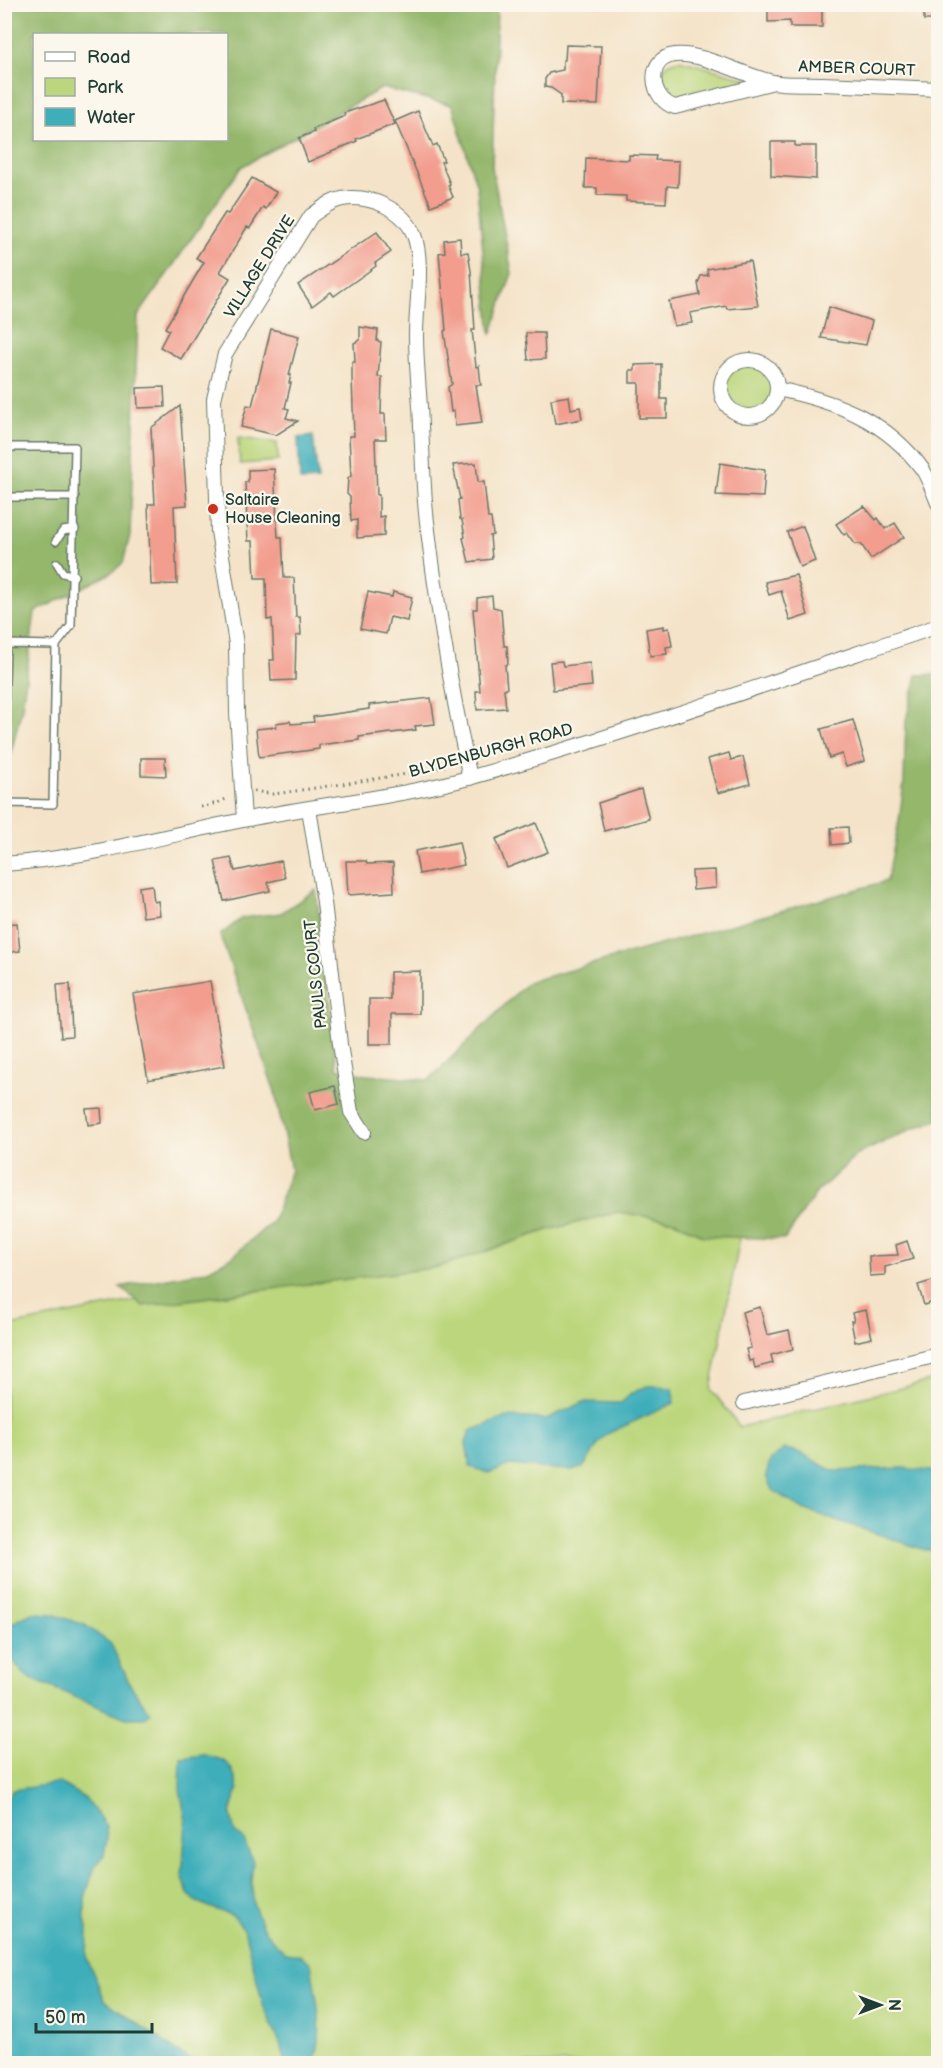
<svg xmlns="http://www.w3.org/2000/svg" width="943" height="2068" font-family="'Balsamiq Sans',sans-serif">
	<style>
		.green { fill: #bbd67c; stroke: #6d8a58; stroke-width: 1.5 }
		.forest { fill: #94b76c; stroke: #5a7a50; stroke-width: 1.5; fill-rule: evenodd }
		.water { fill: #3eaeba; stroke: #2e7677; stroke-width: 1.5 }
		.building { fill: #f29d8e }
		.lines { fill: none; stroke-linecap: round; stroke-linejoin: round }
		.lane-casing { stroke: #6a7768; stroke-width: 10 }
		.street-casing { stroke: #6a7768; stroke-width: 16 }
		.path { stroke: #6a7768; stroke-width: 3; stroke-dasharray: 1.5 4.5; stroke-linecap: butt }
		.lane { stroke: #fff; stroke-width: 7 }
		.street { stroke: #fff; stroke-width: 14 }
		.poi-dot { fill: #c8321e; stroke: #fbf7ec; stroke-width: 2 }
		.labels { text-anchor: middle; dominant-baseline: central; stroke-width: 4.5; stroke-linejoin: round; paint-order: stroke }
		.street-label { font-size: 16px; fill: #1f3d34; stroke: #fbf7ec }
		.poi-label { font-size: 16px; fill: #1f3d34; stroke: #fbf7ec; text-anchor: start }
	</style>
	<rect width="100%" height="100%" fill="#fbf7ec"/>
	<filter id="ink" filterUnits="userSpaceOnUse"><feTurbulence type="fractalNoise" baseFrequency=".0167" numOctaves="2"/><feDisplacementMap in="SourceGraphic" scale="12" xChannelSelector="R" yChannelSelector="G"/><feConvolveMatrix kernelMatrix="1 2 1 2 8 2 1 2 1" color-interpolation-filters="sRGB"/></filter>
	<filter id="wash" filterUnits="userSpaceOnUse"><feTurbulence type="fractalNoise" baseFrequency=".008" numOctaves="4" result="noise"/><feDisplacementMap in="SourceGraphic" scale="24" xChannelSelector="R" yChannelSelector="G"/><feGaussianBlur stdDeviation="1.35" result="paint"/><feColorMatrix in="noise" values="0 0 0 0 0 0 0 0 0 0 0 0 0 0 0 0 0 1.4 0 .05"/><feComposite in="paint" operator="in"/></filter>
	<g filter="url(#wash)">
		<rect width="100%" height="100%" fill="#f4e3c8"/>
		<g class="green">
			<path d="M679,60l77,21 -72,17 -8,-1 -14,-9c-4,-14 1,-25 17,-28z"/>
			<circle cx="749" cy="388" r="24"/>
			<path d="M238,438l39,5 1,18 -38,3z"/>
			<path d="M711,1183l29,55 -29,151 29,38 198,-48v684l-933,1v-737z"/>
		</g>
		<g class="forest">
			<path d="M5,5h492l-5,162 20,106 -21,62 -14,-148 -25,-82 -70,-17 -141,79 -103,149 -8,219 -7,28 -14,11 -74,38 -13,95 -17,71zM34,34h192v106h-192z"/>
			<path d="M917,675h21v445l-24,8 -56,26 -42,39 -31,46 -82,-3 -28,-15 -57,-9 -73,19 -106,36 -296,39 -23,-19 86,-16 26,-14 41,-36 18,-51 -16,-78 -55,-157 22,-17 39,-5 35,-23 21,178 29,7 63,5 99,-98 359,-101 12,-60 5,-39 2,-62z"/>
		</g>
		<g class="water">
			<path d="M313,436l5,44 -18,1 -2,-43z"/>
			<path d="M647,1386h13l13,3 1,14 -67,31 -9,10 -15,24 -13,2 -20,-1 -40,-4 -21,8 -19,-6 -4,-24 4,-12 37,-14 39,2 38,-17 37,1 11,-10z"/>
			<path d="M784,1449c19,1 33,16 51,22l68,-3 26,3 9,-1v80h-13l-122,-41 -31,-19 -6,-14 4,-15z"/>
			<path d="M32,1613l20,1 33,11 26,19 20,42 19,27 -6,5h-18l-97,-40c-19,-13 -25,-38 -24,-60l5,6z"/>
			<path d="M204,1755c27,5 28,10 34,35 -8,20 -9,21 -3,43l8,5 10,24 -2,19 3,24 8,21 11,15 13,12 14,2 11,8c4,30 16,72 2,100h-27l-6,-20 -17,-38 -19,-76 -11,-13 -36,-14 -9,-8 -6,-18 4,-55 -6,-32 1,-31z"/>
			<path d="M60,1783l26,16 20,27 1,13 -3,16 -9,11 -10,32v22l3,11 -1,28 18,41 84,60v3h-184v-263l8,-10z"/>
		</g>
		<g id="blocks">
			<g class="building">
				<path d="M768,4h54v23h-32v-6l-22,1z"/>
				<rect x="924" y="4" width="15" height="16"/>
				<path d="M566,45l35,1 -3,59 -37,-1v-9l-10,-7 -6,-1v-8l4,-6 14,-3v-10h2z"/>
				<path d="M384,100l11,24 -39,15 1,2 -49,21 -9,-24 15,-6 -1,-3 32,-13 -1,-3z"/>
				<path d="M418,111l15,35 4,-2 7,17 -3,1 9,22 -2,1 5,12 -22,9 -36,-85z"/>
				<path d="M771,142h24v4h21v33l-45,-3z"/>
				<path d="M629,155l27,1 -1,4 24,1 -1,26 -11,-1 -1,17 -40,-2v-5l-29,-1v-7h-12l1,-30 43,2z"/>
				<path d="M252,178l24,14 -10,17 -3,-2 -13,21 -3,-1 -27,45 10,6 -49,81 -21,-12 9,-17 -4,-2 39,-66 -8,-4 29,-45 3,1z"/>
				<path d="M377,232l14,20 -16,11 1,3 -11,8 -31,22 -3,-4 -19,14 -14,-21z"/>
				<path d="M460,238l1,15 7,-1 3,19 4,59h-3l4,37 3,-1 2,19h-5l6,38 -27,3 -1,-15 -3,1 -3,-25 4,-3 -8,-53 2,-1 -7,-77 6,-1 -1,-12z"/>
				<path d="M750,261l8,45 -31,3 -1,-3 -36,7 2,10 -18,3 -5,-25 31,-6 -2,-12 3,-7 7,-1 -1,-6z"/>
				<path d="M829,307l43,14 -6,24 -45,-7z"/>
				<path d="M360,327l18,3 -1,11 4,1 -3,35h4l-1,37h4l1,25h-11l2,56h2v22l5,-1v20l-27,2v-18l-6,1 -1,-24 -3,-3 1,-16 3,-2 -2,-40h5l-2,-58v-16h3l-1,-19 6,-3z"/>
				<path d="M271,329l28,7 -10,39h2l-2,8h2l-6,25 4,1 -3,9 12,3 -22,14 -35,-8 6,-22 5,1z"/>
				<path d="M526,333h18l1,26 -17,1z"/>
				<path d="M661,364v35h6v19h-28v-35h-9v-13h5v-5z"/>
				<path d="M164,387l1,20 -27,1 -1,-20z"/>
				<path d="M569,396l2,13 9,-2 2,12 -27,5 -4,-25z"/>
				<path d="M180,406l7,99 -13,1 3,78 -26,1 -3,-81h7l-4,-76z"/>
				<path d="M476,463l2,19h6l4,36h3l2,17 -3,1 2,23 -23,3 -6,-24 2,-1 -3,-17 -2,-1 -2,-19 2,-1 -7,-34z"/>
				<path d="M720,463l45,7 -2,27 -47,-2z"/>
				<path d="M274,469l4,68h4l2,41h10l2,39h4l1,18 -5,1 -1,44 -24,1 -1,-21h4l-2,-41 -5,1 -1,-42h-11l-2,-37h-5l-3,-59h3v-12z"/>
				<path d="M864,506l12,14 2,-2 7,11 10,-6 9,14 -33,22 -10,-15h-6l-8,-11 -3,2 -8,-11z"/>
				<path d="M803,526l12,35 -15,6 -13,-35z"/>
				<path d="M796,575l12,40 -18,6 -9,-30 -12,4 -4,-13z"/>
				<path d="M368,592l24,5 1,-5 19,5 -5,24 -17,-4 -4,17 -26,-5z"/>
				<path d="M492,596l1,11 8,2 3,37h3l1,18 -3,1 2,24h-3l2,19 -29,2 -1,-19h4l-7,-82h4v-11z"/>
				<path d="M664,626v3l5,-1 3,18 -6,1 1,7 -17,2 -4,-27z"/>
				<path d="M562,661l1,5 27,-3 2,23 -39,4 -3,-28z"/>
				<path d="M431,698l4,26 -20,2 1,4 -57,7v3l-40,5v4l-60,8 -3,-28 20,-2v-4l14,-2 1,3 23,-2 -1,-5 56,-8v-4z"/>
				<path d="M853,720l12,41 -19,6 -4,-13 -13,4 -8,-29z"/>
				<path d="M729,753l2,7 12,-3 7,27 -32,9 -10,-34z"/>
				<path d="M141,758h24l1,18 -25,-1z"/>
				<path d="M641,789l8,30 -45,12 -6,-28z"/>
				<path d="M536,823l12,29 -41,16 -11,-29z"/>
				<path d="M848,827l1,16 -17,2 -1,-17z"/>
				<path d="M459,842l5,23 -45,9 -4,-23z"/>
				<path d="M231,858l4,13 46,-10 4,17 -17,4 2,9 -46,10 -9,-40z"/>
				<path d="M346,861h20l1,3 26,-1 1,29 -46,3z"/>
				<path d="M715,870l1,18 -23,2 -1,-19z"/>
				<path d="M152,885l2,17 4,-1 2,14 -17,2 -4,-30z"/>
				<path d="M17,923l3,28 -16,2v-29z"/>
				<path d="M420,971v43h-28v30h-23v-45h21v-27z"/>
				<path d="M210,981l15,85 -77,14 -15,-86z"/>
				<path d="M70,984l2,52 -11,1 -4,-52z"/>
				<path d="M335,1086l4,18 -24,6 -5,-18z"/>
				<path d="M101,1108l1,15 -14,2 -2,-16z"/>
				<path d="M907,1241l6,18 -28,8v8l-15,1 -1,-20 29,-1 -2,-10z"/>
				<path d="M939,1279v21l-15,5 -6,-20z"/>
				<path d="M760,1307l7,28 22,-5 4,19 -22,6 2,8 -18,5 -2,-8 -4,1 -3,-12 5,-1 -9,-36z"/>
				<path d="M866,1310l6,28 -17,4 -4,-21h3l-2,-8z"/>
			</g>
		</g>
	</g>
	<g filter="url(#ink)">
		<use href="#blocks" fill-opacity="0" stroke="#6a7768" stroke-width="1.5"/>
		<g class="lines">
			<g class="lane-casing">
				<g id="lane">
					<path d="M4,447h71l-4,179 -15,19"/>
					<path d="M4,497h71"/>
					<path d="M56,541l7,-10 12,-2"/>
					<path d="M57,563l6,10 11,3"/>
					<path d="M4,722l2,-78 50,1 -3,159 -49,-1"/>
					<path d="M4,845l1,19"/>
				</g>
			</g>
			<g class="street-casing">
				<g id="street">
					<path d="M774,82l-99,25c-25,-7 -30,-49 0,-52 27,-3 70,21 98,27 15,3 34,1 50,2 39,2 77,3 115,5"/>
					<circle cx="749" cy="388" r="28"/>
					<path d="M777,389c58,12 110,31 146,81 6,10 11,23 15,33"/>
					<path d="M309,809l15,93 16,142 11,68 13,20"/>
					<path d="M244,819l-7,-106 -1,-69 -18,-113 -4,-132 11,-45 86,-138c10,-7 19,-15 31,-17 27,-5 62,10 72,36 10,28 2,70 2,100 0,30 4,61 5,91 2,32 2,64 6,96 10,86 25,171 43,256"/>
					<path d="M4,864c82,-6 160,-28 239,-44 76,-16 154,-22 229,-43 157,-44 312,-99 466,-151"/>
					<path d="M744,1403l194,-48"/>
				</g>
			</g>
			<g class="path">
				<path d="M478,756l7,-1 7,-6 56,-18"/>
				<path d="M254,791l19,3 9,-1 145,-22 28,-8"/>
				<path d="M201,807l16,-4 11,-5"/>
			</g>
			<use href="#lane" class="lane"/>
			<use href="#street" class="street"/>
		</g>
	</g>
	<circle class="poi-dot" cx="213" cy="509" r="6"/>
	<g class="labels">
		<g class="street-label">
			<text transform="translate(857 69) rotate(2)">AMBER COURT</text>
			<text transform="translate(260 267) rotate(-58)">VILLAGE DRIVE</text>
			<text transform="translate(491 751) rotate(-15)">BLYDENBURGH ROAD</text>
			<text transform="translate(316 974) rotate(-96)">PAULS COURT</text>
		</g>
		<g class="poi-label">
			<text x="225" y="500">Saltaire<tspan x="225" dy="18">House Cleaning</tspan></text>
		</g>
	</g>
	<rect width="943" height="2068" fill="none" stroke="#fbf7ec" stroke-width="24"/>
	<rect x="33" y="33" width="195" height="108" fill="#fbf7ec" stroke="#a3ada2" stroke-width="1.5"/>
	<rect x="45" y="52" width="30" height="9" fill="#ffffff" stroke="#a3ada2" stroke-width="1.5"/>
	<text x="87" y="63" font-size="18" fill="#1f3d34">Road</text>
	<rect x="45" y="78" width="30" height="18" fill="#bbd67c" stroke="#a3ada2" stroke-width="1.5"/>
	<text x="87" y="93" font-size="18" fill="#1f3d34">Park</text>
	<rect x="45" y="108" width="30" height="18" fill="#3eaeba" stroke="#a3ada2" stroke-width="1.5"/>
	<text x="87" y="123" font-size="18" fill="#1f3d34">Water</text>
	<g transform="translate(880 2005) rotate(90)" stroke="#fbf7ec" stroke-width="4.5" paint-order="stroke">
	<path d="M0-4.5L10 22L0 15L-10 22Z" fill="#1f3d34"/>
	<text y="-9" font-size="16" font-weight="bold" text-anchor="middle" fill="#1f3d34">N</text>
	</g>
	<path d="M36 2023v9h116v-9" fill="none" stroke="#1f3d34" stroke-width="3"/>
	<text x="45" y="2023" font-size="18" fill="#1f3d34" stroke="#fbf7ec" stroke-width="4.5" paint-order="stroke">50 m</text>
</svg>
